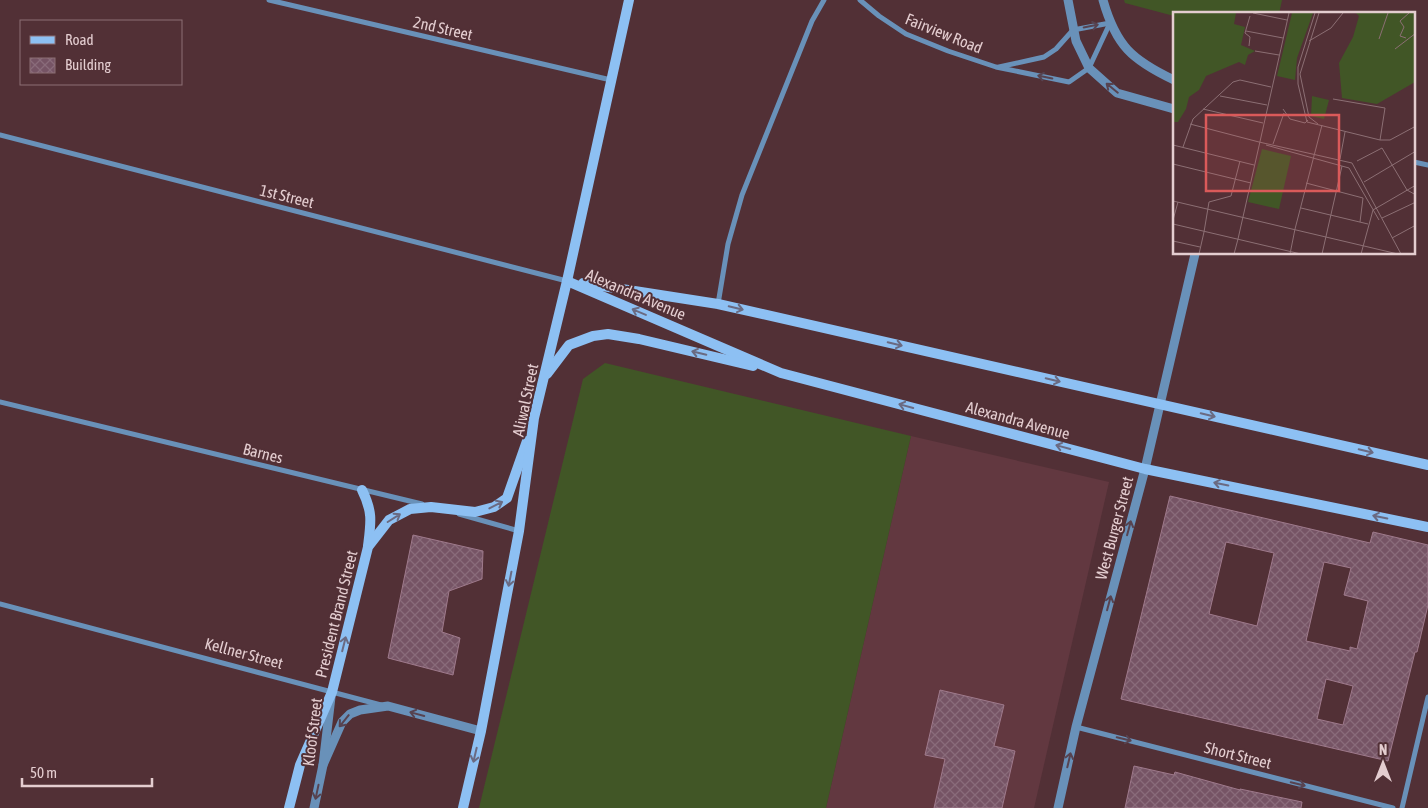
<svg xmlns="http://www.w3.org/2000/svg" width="1428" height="808" font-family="'Asap Condensed',sans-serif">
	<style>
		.built { fill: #623840 }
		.pitch { fill: #415626 }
		.building { fill: url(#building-cross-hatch); stroke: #9f7a8c; fill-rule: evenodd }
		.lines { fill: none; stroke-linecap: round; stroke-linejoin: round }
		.minor { stroke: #6991b9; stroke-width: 5 }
		.tertiary { stroke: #6991b9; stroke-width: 9 }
		.secondary { stroke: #8dc0f3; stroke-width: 10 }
		.oneway { stroke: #574350 }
		.oneway2 { stroke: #6a6a82 }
		.labels { text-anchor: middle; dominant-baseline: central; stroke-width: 4; stroke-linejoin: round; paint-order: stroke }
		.street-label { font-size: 16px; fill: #e4cdd0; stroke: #523036 }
		.inset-road { fill: none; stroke: #8c6f74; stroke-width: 1 }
		.view { fill: #da5a5a; fill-opacity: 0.15; stroke: #da5a5a; stroke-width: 2.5 }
		.inset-edge { fill: none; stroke: #e4cdd0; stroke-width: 2.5 }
	</style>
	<defs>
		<pattern id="building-cross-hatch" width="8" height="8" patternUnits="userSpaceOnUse" patternTransform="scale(1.25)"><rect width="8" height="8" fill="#765465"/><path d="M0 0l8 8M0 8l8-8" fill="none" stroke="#896b7a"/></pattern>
	</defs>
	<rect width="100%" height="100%" fill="#523036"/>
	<path class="built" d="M911,436l198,46 -75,326h-208z"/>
	<g class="pitch">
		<path d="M1124,0h158l-3,14h-105v2l-49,-13z"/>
		<path d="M605,363l306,73 -85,372h-347l104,-429z"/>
	</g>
	<g class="building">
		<path d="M1170,496l200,47 3,-11 55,13v60l-11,47h-2l-27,109 -267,-62zM1226,542l48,11 -17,73 -48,-12zM1324,562l27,6 -7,27 24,6 -11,48 -7,-2v4l-44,-10zM1326,679l27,7 -10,39 -26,-6z"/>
		<path d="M413,535l70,16 -1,28 -33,12 -7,41 18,6 -7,37 -65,-17z"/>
		<path d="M940,690l64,15 -10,41 21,5 -13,57h-68l11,-49 -20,-4z"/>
		<path d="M1134,766l40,9 1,-3 65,18v-1l62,13 -1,6h-176z"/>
	</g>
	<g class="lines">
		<g class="minor">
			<path d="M269,0l342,80"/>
			<path d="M860,0l19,16 27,18 42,17 48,16 73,15 20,-14 21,-45"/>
			<path d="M999,67l45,-10 12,-8 17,-19 37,-7"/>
			<path d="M0,135l567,146"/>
			<path d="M1414,162l14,3"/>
			<path d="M718,304l10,-60 14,-49 70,-174 12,-21"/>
			<path d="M0,402l422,102"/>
			<path d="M459,514l60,17"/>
			<path d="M0,604l381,101"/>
			<path d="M1076,727l317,81"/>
			<path d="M1402,808l26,-111"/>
		</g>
		<g class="tertiary">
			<path d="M1068,0l8,41 13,27 28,25 57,16"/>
			<path d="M1103,0c13,46 29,60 71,80"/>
			<path d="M323,765l19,-43 8,-8 10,-4 28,-4 93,25"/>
			<path d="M314,808l9,-43 8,-68"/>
			<path d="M1058,808l18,-81 69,-258 50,-215"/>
		</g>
		<g class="secondary">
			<path d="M567,281l214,92 364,96 283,58"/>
			<path d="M583,283l135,21 710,161"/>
			<path d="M547,374l22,-29 24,-9 15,-2 31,5 114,27"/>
			<path d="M362,490c11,22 9,32 6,56"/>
			<path d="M289,808l11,-43 32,-73 36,-145 21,-27 21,-11 21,-2 44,5 19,-5 13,-9 20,-57"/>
			<path d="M463,808l18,-77 38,-200 15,-113 33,-137 62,-281"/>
		</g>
	</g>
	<defs><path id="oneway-shaft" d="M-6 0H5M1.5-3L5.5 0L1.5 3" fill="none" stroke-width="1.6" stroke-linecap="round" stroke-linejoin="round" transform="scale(1.25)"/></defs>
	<g class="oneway">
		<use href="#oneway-shaft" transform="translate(1091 26) rotate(-11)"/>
		<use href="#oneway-shaft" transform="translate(1045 77) rotate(-168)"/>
		<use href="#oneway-shaft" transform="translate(1112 88) rotate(-141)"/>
		<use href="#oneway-shaft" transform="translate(1129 528) rotate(-75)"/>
		<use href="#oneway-shaft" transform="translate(1109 603) rotate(-75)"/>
		<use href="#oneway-shaft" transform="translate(417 714) rotate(-165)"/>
		<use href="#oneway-shaft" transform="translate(344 721) rotate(129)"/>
		<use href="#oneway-shaft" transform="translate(1124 739) rotate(14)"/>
		<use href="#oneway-shaft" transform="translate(1069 760) rotate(-77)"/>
		<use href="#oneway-shaft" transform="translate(1298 784) rotate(14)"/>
		<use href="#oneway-shaft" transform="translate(317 792) rotate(102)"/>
	</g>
	<g class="oneway2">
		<use href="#oneway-shaft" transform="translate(736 308) rotate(13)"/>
		<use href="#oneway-shaft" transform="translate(639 312) rotate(-157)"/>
		<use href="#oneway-shaft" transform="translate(895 344) rotate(13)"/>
		<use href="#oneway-shaft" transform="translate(699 353) rotate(-167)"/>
		<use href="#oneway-shaft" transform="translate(1053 380) rotate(13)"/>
		<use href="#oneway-shaft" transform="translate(906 406) rotate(-165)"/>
		<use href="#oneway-shaft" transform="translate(1208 415) rotate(13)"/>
		<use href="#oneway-shaft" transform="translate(1063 447) rotate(-165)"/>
		<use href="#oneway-shaft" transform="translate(1366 451) rotate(13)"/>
		<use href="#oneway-shaft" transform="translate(1221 484) rotate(-168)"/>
		<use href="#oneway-shaft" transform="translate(496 505) rotate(-27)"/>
		<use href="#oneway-shaft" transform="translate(1380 517) rotate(-168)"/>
		<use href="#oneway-shaft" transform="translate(394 518) rotate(-32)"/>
		<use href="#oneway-shaft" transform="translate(510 579) rotate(101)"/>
		<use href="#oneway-shaft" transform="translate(344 644) rotate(-76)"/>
		<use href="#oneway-shaft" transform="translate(475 755) rotate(103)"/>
	</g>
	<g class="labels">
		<g class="street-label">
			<text transform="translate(443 28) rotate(13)">2nd Street</text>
			<text transform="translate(944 33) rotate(22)">Fairview Road</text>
			<text transform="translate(287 196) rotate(14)">1st Street</text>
			<text transform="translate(636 294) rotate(23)">Alexandra Avenue</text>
			<text transform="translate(525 400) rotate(-78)">Aliwal Street</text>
			<text transform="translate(1018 420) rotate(15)">Alexandra Avenue</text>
			<text transform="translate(263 453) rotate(14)">Barnes</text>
			<text transform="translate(1114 528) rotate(-75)">West Burger Street</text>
			<text transform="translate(336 614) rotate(-76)">President Brand Street</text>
			<text transform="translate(244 653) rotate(15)">Kellner Street</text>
			<text transform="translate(312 732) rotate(-83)">Kloof Street</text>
			<text transform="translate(1238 755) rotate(14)">Short Street</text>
		</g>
	</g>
	<g transform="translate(1173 12)">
		<rect width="242" height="242" fill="#523036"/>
		<path d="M0,1h63l-2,11 11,3 -4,18 14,6 -7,4 -3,10 -6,-3 -33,14 -7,14 -10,7 -3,12 -8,13h-5zM119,1h21l-16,45 -2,22 -18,-4zM183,1h59v69l-38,22 -35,-6 -3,-35 14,-26 6,-21z" fill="#415626"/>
		<path d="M139,84l17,4 -5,19 -13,-3zM89,137l29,7 -12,53 -31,-7z" fill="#415626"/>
		<path class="inset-road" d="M80,1l34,7M142,1l-17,54v17l9,38 73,18h10l26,-14M73,19l37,7M233,26l-6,-2 4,-9 -4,-6 9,-8M206,27l9,-26M136,29l22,-13 12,-15M76,34l1,-9 -5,-4 5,-17M222,37l21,-16M82,39l24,4M47,84l47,9M160,87l52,9 -5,32M30,97l60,14M110,97l7,10 15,4 3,-3M17,112l69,18M145,112l-9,-7 -9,-43 19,-61M86,130l93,21 49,91M100,132l11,-31M0,133l81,20M93,133l83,23 30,52M10,135l10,-28 40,-37 7,-2 31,7M167,147l5,-27M184,149l25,-13 25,42 9,5M0,152l78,19M191,170l52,-31M133,171l57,15 -3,24M0,189l225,53M128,196l67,16M209,206l34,-16M0,208l5,-18M0,212l128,30M122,217l27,-104M31,220l5,-30 22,-6 9,-35M219,226l24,-13M65,227l51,-226M0,229l27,6M26,242l5,-22M61,242l4,-15M117,242l5,-25M149,242l20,-88M188,242l12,-44 43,-25"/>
		<path class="view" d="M33,103h133v76h-133z"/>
		<rect width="242" height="242" class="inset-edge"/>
	</g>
	<rect x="20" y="20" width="162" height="65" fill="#523036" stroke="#8c6f74"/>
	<rect x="30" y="36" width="25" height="8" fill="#8dc0f3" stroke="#8c6f74"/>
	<text x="65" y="45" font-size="15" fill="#e4cdd0">Road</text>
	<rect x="30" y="58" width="25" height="15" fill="url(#building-cross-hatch)" stroke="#8c6f74"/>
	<text x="65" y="70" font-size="15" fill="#e4cdd0">Building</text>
	<g transform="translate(1383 763)" stroke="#523036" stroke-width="4" paint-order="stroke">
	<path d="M0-4L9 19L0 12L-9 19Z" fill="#e4cdd0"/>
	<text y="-8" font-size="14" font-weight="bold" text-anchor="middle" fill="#e4cdd0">N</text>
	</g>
	<path d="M22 778v8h130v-8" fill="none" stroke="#e4cdd0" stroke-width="2.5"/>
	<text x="30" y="778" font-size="15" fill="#e4cdd0" stroke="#523036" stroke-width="4" paint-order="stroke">50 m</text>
</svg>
